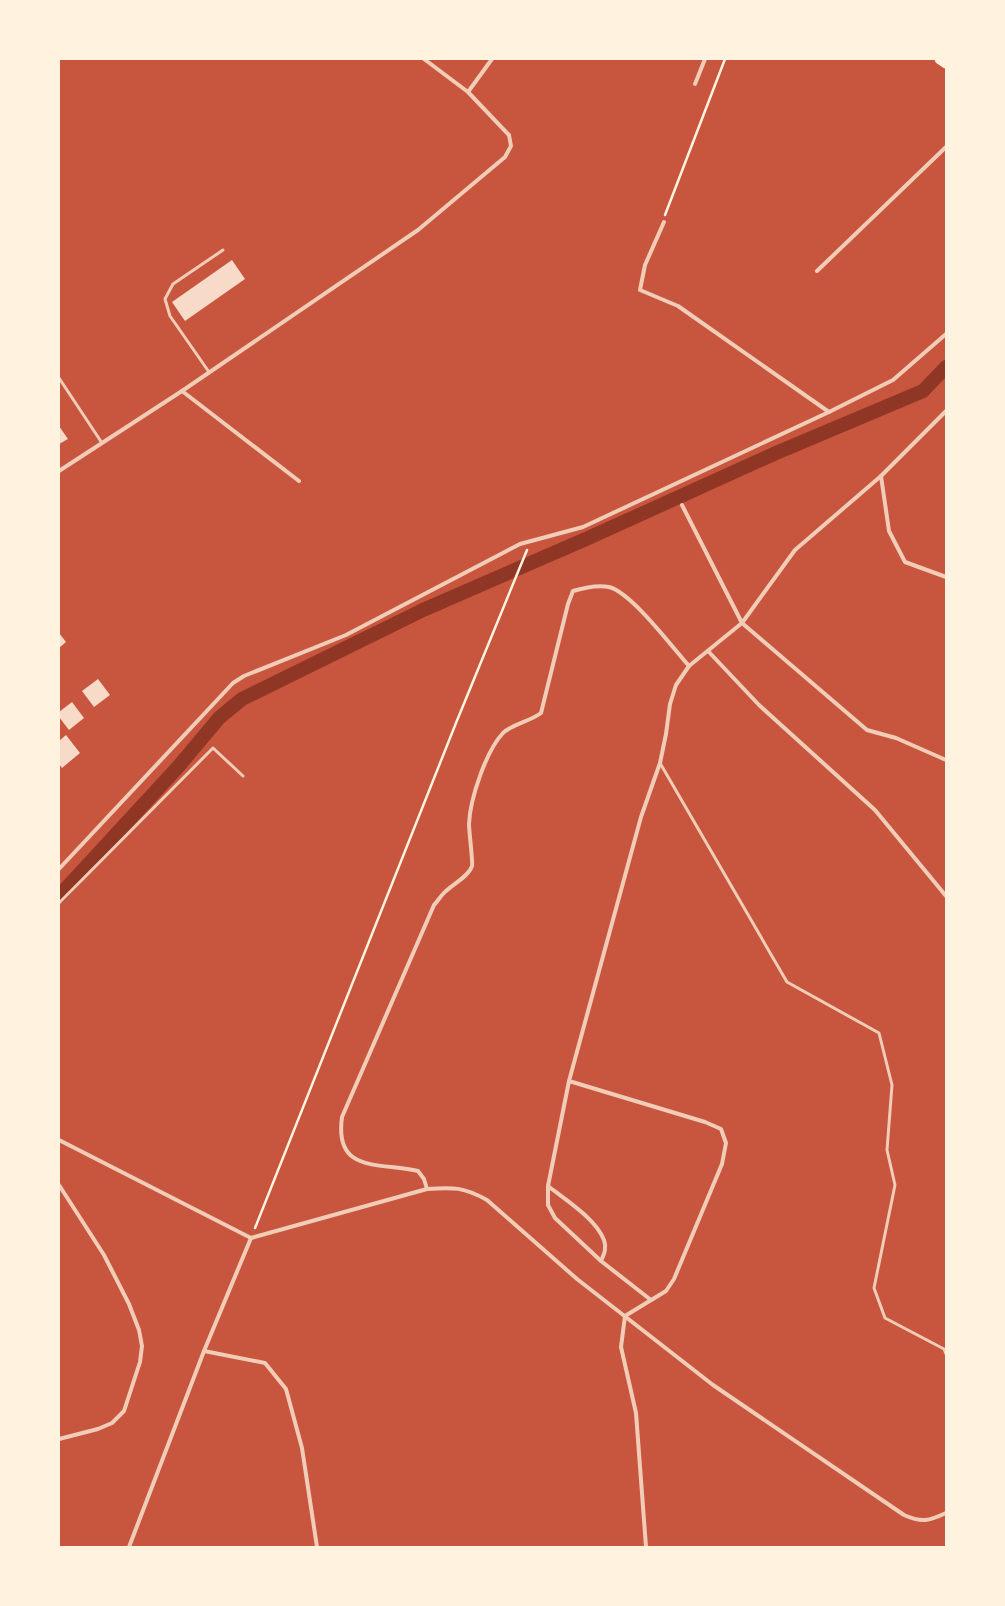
<svg xmlns="http://www.w3.org/2000/svg" width="1005" height="1606" font-family="Commissioner,sans-serif">
	<style>
		.lines { fill: none; stroke-linecap: round; stroke-linejoin: round }
		.canal { stroke: #8f3625; stroke-width: 14 }
		.building { fill: #f7dbc8 }
		.path { stroke: #fff3e0; stroke-width: 2.5 }
		.service { stroke: #f1ccb7; stroke-width: 3 }
		.minor { stroke: #f1ccb7; stroke-width: 4 }
		.trunk { stroke: #fff3e0; stroke-width: 11 }
	</style>
	<rect width="100%" height="100%" fill="#c8553d"/>
	<g class="lines">
		<path class="canal" d="M59,896l119,-129 41,-49 23,-19 181,-89 163,-71 190,-86 147,-62 23,-24"/>
	</g>
	<g class="building">
		<path d="M232,260l13,19 -60,42 -13,-19z"/>
		<path d="M59,426l9,13 -9,5z"/>
		<path d="M59,633l7,9 -7,6z"/>
		<path d="M98,679l12,16 -16,12 -12,-16z"/>
		<path d="M72,702l12,16 -15,12 -10,-13v-5z"/>
		<path d="M66,735l14,18 -18,15 -3,-4v-23z"/>
	</g>
	<g class="lines">
		<g class="path">
			<path d="M665,215l60,-156"/>
			<path d="M255,1228l201,-505 71,-173"/>
		</g>
		<g class="service">
			<path d="M209,372l-39,-56 -5,-17 8,-15 50,-34"/>
			<path d="M59,378l43,65"/>
			<path d="M660,763l127,219 92,51 13,52 -5,65 8,35 -21,103 11,30 59,31 2,5"/>
			<path d="M59,903l154,-155 30,28"/>
		</g>
		<g class="minor">
			<path d="M695,84l10,-25"/>
			<path d="M468,92l24,-33"/>
			<path d="M664,222l-19,43 -5,25 38,16 151,106"/>
			<path d="M817,271l129,-124"/>
			<path d="M182,391l117,90"/>
			<path d="M59,471l123,-80 236,-161 87,-73 6,-11 -2,-11 -41,-43 -44,-33"/>
			<path d="M881,476l8,55 16,31 41,15"/>
			<path d="M682,505l60,118 125,107 29,8 50,22"/>
			<path d="M708,651l51,54 116,105 71,86"/>
			<path d="M59,869l174,-186 11,-7 102,-41 174,-91 63,-17 246,-115 64,-32 53,-46"/>
			<path d="M569,1081l-21,105v19l7,13 46,43 50,39"/>
			<path d="M59,1140l192,98 176,-49c26,-2 37,-2 60,11l90,79 136,106 191,130c18,8 25,6 42,-2"/>
			<path d="M59,1185l45,70 25,49 10,26 3,16 -2,16 -16,49 -12,12 -14,6 -39,10"/>
			<path d="M548,1186c18,14 48,33 56,54 3,8 0,14 -3,21"/>
			<path d="M427,1189l-3,-10 -6,-8c-38,-9 -84,3 -76,-54l92,-212c4,-4 7,-10 12,-14 7,-7 23,-15 26,-25 1,-5 -3,-34 -3,-42 1,-25 17,-73 34,-91 11,-10 26,-11 38,-20l27,-109 5,-13c10,-3 26,-6 36,-4 23,6 63,60 80,79"/>
			<path d="M204,1351l61,12 21,26 16,59 15,99"/>
			<path d="M129,1547l75,-196 47,-113"/>
			<path d="M646,1547l-10,-134 -15,-66 4,-31 41,-25 8,-12 48,-115 4,-21 -5,-14 -16,-7 -136,-41 72,-264 19,-54 6,-29 4,-30 6,-19 13,-19 53,-43 53,-73 86,-74 65,-65"/>
		</g>
		<path class="trunk" d="M940,59l6,4"/>
	</g>
	<rect width="1005" height="1606" fill="none" stroke="#fff3e0" stroke-width="120"/>
</svg>
